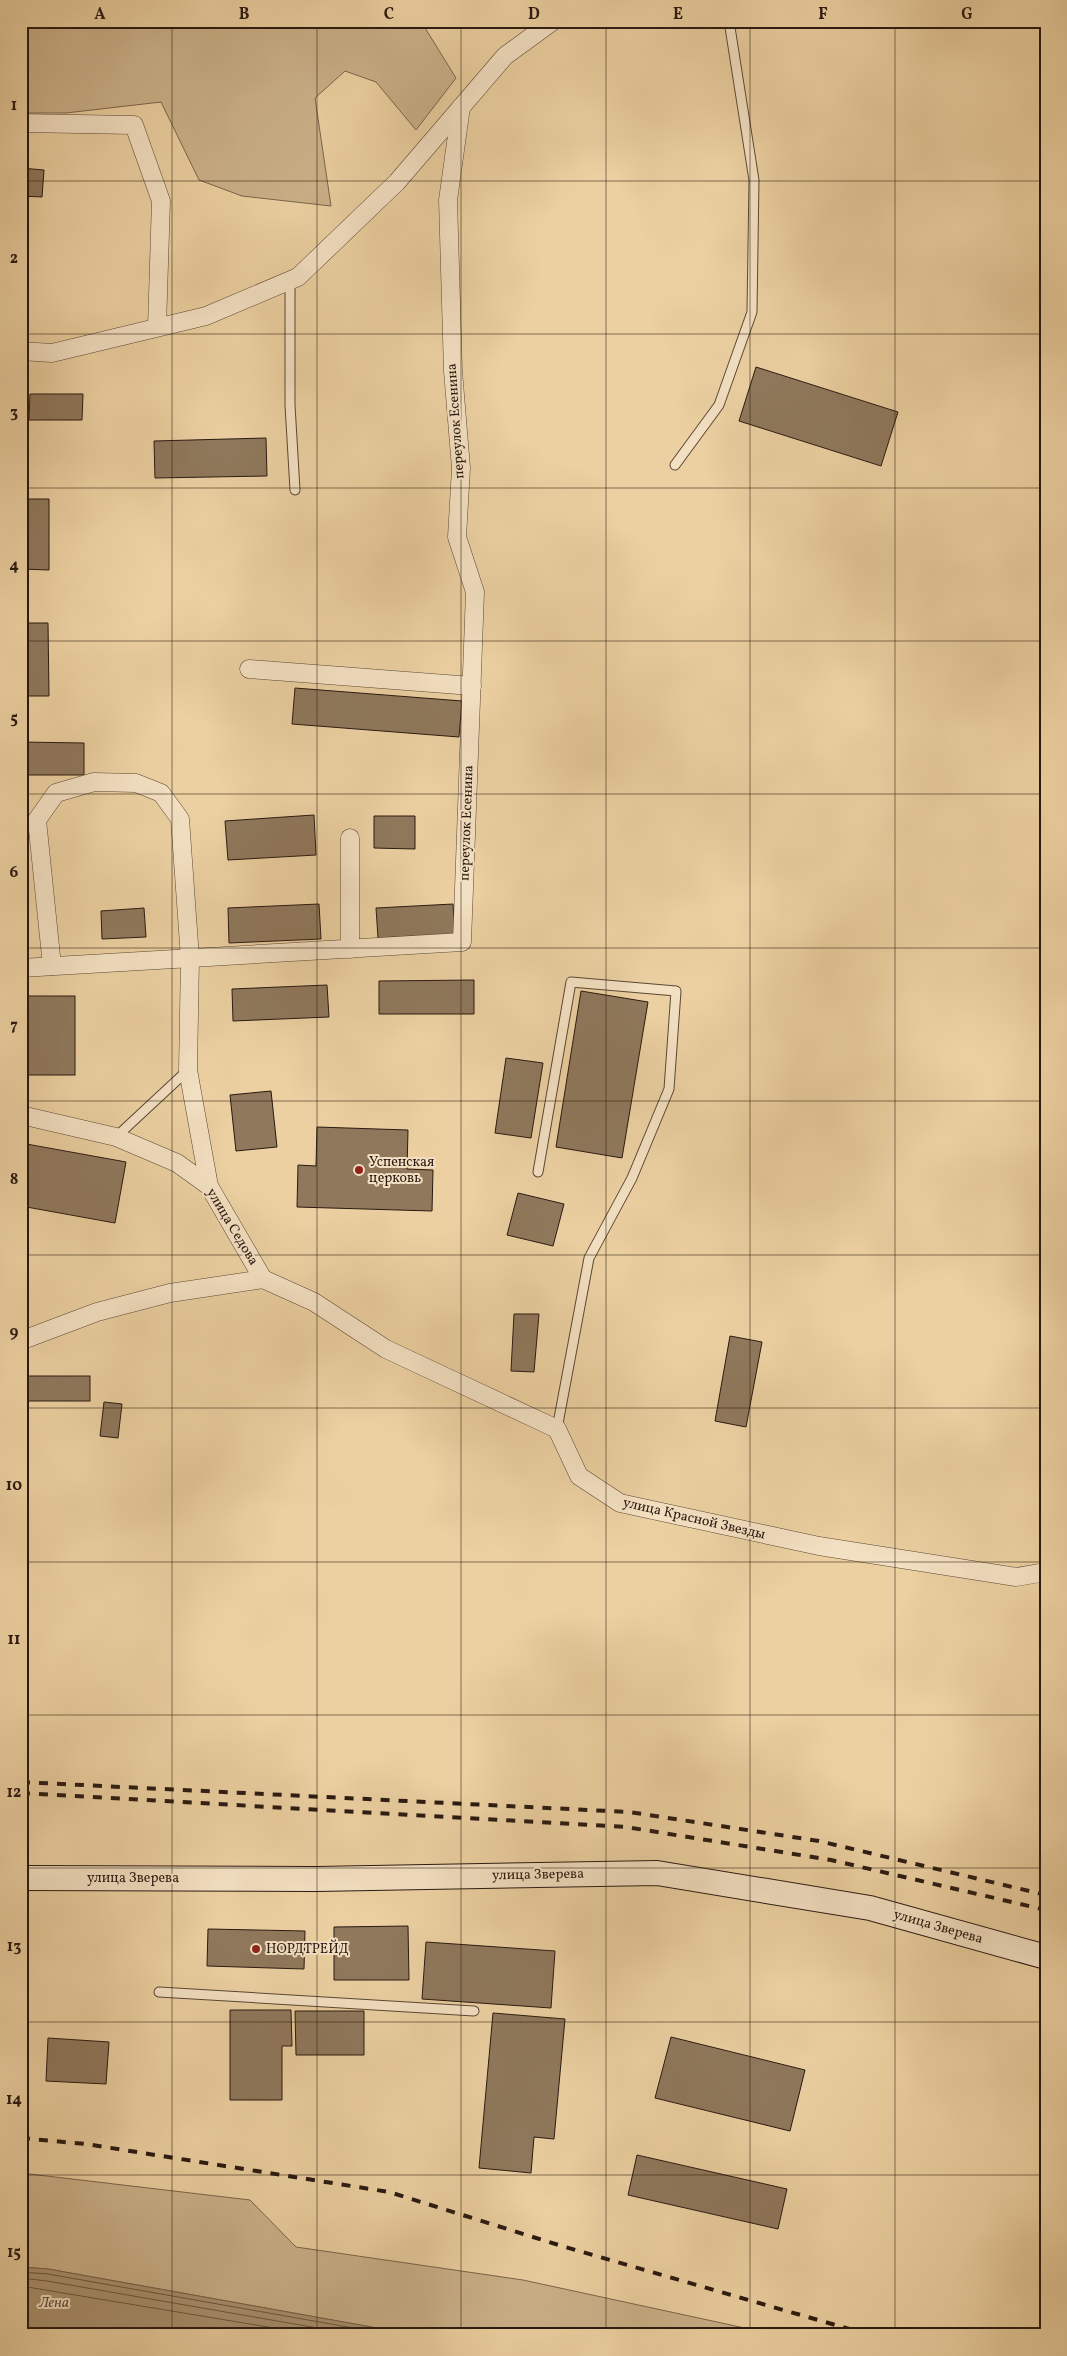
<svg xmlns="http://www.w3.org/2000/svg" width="1067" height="2356" font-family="Vollkorn,serif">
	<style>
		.green { fill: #cbb189; stroke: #7a654d }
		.water { fill: #aa9270; stroke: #77624a }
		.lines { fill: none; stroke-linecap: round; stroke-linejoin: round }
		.shore { stroke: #6a5640; stroke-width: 1 }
		.building { fill: #8f785c; stroke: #2a1911 }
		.service-casing { stroke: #5a4735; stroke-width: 11 }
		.minor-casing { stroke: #5a4735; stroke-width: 19 }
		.secondary-casing { stroke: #2a1911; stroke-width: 26 }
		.path { stroke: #2a1911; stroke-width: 3; stroke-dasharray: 1 2.5; stroke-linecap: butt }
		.service { stroke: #f3e0c2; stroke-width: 9 }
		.minor { stroke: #f3e0c2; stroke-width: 18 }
		.secondary { stroke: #f3e0c2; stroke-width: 24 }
		.rail { stroke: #2a1911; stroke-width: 4; stroke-dasharray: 9 9; stroke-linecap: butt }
		.grid { fill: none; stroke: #2a1911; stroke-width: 1; stroke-opacity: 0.55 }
		.poi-dot { fill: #8f2418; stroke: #f3e0c2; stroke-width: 2 }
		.labels { text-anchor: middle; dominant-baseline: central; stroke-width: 4; stroke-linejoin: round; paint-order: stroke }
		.street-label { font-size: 14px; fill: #2a1911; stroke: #f3e0c2 }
		.poi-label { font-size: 14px; fill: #2a1911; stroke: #f3e0c2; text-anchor: start }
		.water-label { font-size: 15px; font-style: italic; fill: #5d4937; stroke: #f3e0c2 }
		.neatline { fill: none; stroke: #2a1911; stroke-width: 2 }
		.grid-label { font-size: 16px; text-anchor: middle; font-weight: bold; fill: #2a1911 }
	</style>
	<rect width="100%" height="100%" fill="#ecd0a1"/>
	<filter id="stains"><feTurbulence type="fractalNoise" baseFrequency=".004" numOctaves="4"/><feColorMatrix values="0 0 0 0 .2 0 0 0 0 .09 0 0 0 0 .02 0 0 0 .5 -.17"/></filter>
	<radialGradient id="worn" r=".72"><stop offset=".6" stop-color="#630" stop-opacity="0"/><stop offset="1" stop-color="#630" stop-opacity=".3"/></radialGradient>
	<g class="green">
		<path d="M21,21h408l-7,2 34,55 -40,52 -40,-48 -31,-11 -30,27 16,108 -89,-10 -43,-16 -38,-78 -95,11h-45z"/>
		<path d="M21,2173l229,27 46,47 227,33 254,55h-361l-368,-66 -27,-2z"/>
	</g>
	<path class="water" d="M21,2267l27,2 368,66h-395z"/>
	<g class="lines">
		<g class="shore">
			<path d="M21,2272l27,2 345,61"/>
			<path d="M21,2278l26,3 311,54"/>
			<path d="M21,2286l295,49"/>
		</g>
	</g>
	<g class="building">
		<path d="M21,168l23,2 -2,27 -21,-1z"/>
		<path d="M756,367l142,45 -17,54 -142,-45z"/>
		<path d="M30,394h53l-1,26h-53z"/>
		<path d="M266,438l1,38 -112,2 -1,-37z"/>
		<path d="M22,499h27v71l-28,-1z"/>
		<path d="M21,623h27l1,73h-28z"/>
		<path d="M295,688l167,13 -3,36 -167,-13z"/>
		<path d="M21,742l63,1v32h-63z"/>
		<path d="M314,815l2,40 -88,5 -3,-39z"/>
		<path d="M374,816h41v33l-41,-1z"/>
		<path d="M319,904l2,35 -92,4 -1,-35z"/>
		<path d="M453,904l2,30 -77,4 -2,-30z"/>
		<path d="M144,908l2,29 -44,2 -1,-28z"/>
		<path d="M21,924h1l1,27h-2z"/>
		<path d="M474,980v34h-95v-33z"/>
		<path d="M327,985l2,32 -96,4 -1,-32z"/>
		<path d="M581,991l67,11 -26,156 -66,-11z"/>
		<rect x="21" y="996" width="54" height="79"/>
		<path d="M506,1058l37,5 -12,75 -36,-5z"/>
		<path d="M271,1091l6,56 -41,4 -6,-56z"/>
		<path d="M317,1127l91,3 -1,39 26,1 -1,41 -135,-4 1,-42 18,1z"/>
		<path d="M21,1143l105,19 -11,61 -94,-17z"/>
		<path d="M518,1193l46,11 -11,42 -46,-11z"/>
		<path d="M514,1314h25l-5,58 -23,-1z"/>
		<path d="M730,1336l32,6 -16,85 -31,-6z"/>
		<rect x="21" y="1376" width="69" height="25"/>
		<path d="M104,1402l18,2 -4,34 -18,-2z"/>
		<path d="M408,1926l1,54h-75v-53z"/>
		<path d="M208,1929l97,2 -1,38 -97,-3z"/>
		<path d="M426,1942l129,9 -4,57 -129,-9z"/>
		<path d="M230,2010h61l1,36h-10v54h-52z"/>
		<path d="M295,2011h69v44h-68z"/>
		<path d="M493,2013l72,6 -11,120 -20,-2 -3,36 -52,-5z"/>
		<path d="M671,2037l134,33 -15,61 -135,-33z"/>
		<path d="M48,2038l61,4 -3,42 -60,-3z"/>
		<path d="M637,2155l150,34 -9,40 -150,-34z"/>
	</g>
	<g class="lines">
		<g class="service-casing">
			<g id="service">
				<path d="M290,281v124l5,85"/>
				<path d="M675,465l44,-60 33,-93 2,-132 -25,-159"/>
				<path d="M116,1137l72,-67"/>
				<path d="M538,1172l33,-190 105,9 -7,98 -37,89 -43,80 -32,171"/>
				<path d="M159,1992l315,19"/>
			</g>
		</g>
		<g class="minor-casing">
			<g id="minor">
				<path d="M21,123l113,2 27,76 -4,126"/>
				<path d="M21,351l31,2 154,-37 92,-39 99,-95 108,-126 48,-35"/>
				<path d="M249,669l223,17"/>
				<path d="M350,838v111"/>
				<path d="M52,966l-15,-146 19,-27 38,-11 42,1 25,10 19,26 10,139 -2,112 21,116"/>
				<path d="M21,968l441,-26 13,-350 -18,-55 4,-69 -8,-97 -5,-171 13,-93"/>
				<path d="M21,1115l95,22 61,26 32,23 54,93 -93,14 -73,19 -69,26h-7"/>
				<path d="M263,1279l51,23 72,47 171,80 22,47 41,27 199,43 197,31 30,-5"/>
			</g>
		</g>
		<g class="secondary-casing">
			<path id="secondary" d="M21,1878l295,1 341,-6 213,35 176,49"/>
		</g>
		<path class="path" d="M1046,1922v5"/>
		<use href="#service" class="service"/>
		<use href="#minor" class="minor"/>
		<use href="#secondary" class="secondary"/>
		<g class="rail">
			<path d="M21,1782l608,30 190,29 227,54"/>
			<path d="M21,1793l605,34 205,33 215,50"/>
			<path d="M21,2138l65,6 303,48 176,55 305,88"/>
		</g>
	</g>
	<path class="grid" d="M172,21v2314M317,21v2314M461,21v2314M606,21v2314M750,21v2314M895,21v2314M21,181h1025M21,334h1025M21,488h1025M21,641h1025M21,794h1025M21,948h1025M21,1101h1025M21,1255h1025M21,1408h1025M21,1562h1025M21,1715h1025M21,1868h1025M21,2022h1025M21,2175h1025"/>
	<g class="poi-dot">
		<circle cx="359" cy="1170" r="5"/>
		<circle cx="256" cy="1949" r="5"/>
	</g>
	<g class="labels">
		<g class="street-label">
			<text transform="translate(456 421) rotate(-94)">переулок Есенина</text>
			<text transform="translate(467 823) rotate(-88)">переулок Есенина</text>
			<text transform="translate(232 1227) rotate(59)">улица Седова</text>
			<text transform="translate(694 1519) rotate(13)">улица Красной Звезды</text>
			<text transform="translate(538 1875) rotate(-1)">улица Зверева</text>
			<text x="133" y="1878">улица Зверева</text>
			<text transform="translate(938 1927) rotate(16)">улица Зверева</text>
		</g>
		<g class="poi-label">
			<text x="369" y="1162">Успенская<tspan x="369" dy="16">церковь</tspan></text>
			<text x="266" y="1949">НОРДТРЕЙД</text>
		</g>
		<g class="water-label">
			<text x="54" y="2303">Лена</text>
		</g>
	</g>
	<rect width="1067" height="2356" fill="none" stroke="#ecd0a1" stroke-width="55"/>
	<rect x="28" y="28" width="1012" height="2300" class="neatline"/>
	<g class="grid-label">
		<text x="100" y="19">A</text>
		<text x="244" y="19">B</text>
		<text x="389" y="19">C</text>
		<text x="534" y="19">D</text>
		<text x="678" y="19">E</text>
		<text x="823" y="19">F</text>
		<text x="967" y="19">G</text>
		<text x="14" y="110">1</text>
		<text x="14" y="263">2</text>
		<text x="14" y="417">3</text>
		<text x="14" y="570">4</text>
		<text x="14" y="723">5</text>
		<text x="14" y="877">6</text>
		<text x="14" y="1030">7</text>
		<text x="14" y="1184">8</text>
		<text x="14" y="1337">9</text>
		<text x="14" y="1490">10</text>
		<text x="14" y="1644">11</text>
		<text x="14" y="1797">12</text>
		<text x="14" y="1951">13</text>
		<text x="14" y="2104">14</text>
		<text x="14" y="2257">15</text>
	</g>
	<rect width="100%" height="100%" filter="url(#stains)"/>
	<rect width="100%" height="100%" fill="url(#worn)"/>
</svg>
